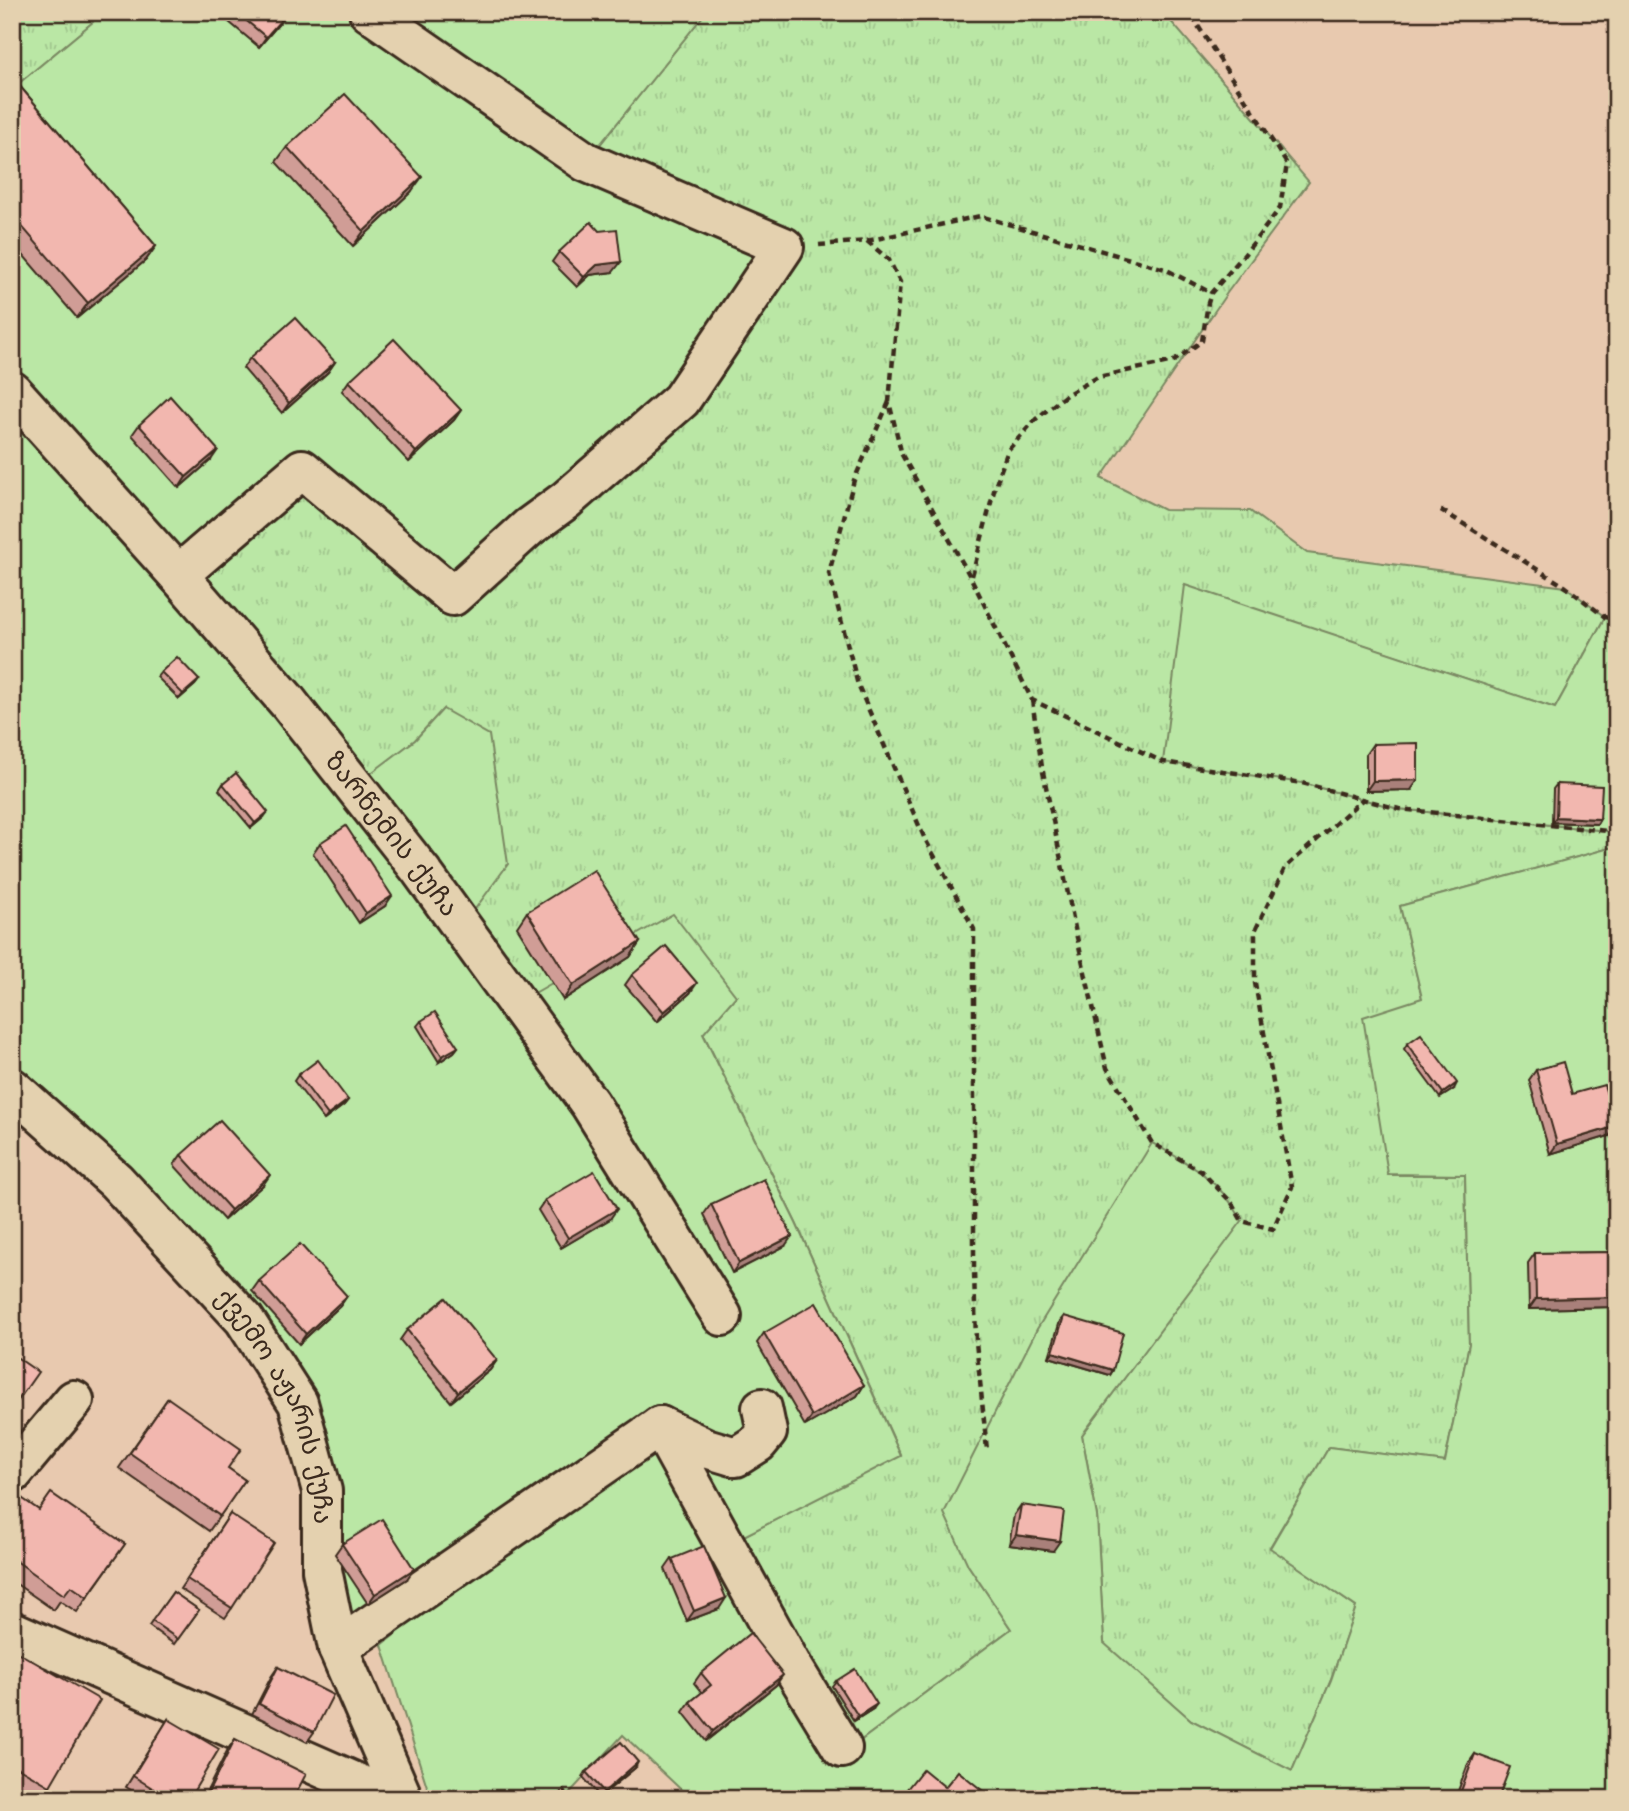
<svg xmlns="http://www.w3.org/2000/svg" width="1629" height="1811" font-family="'Architects Daughter','Noto Sans Georgian',sans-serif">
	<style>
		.grass { fill: url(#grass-tufts); stroke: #7a8862; stroke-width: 2 }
		.garden { fill: #bae7a5; stroke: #7a8862; stroke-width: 2 }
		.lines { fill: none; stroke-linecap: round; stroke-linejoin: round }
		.minor-casing { stroke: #3b2a1e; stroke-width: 44 }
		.path { stroke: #3b2a1e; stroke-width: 4.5; stroke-dasharray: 7 5; stroke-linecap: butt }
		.minor { stroke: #e4d1af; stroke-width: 38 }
		.wall { fill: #d09d96; stroke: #3b2a1e; stroke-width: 2 }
		.shaded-wall { fill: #a9807a; stroke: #3b2a1e; stroke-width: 2 }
		.building { fill: #f2b7af; stroke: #3b2a1e; stroke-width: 2 }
		.labels { text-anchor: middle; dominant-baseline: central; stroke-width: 5; stroke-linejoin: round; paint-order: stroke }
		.street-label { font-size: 26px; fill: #3b2a1e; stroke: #e4d1af }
	</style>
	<defs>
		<pattern id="grass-tufts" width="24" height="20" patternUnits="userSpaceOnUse" patternTransform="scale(1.75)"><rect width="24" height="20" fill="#bae7a5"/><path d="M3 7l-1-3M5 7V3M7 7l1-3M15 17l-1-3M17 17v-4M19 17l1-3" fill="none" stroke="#a1c68e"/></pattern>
	</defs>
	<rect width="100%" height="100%" fill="#e8c9af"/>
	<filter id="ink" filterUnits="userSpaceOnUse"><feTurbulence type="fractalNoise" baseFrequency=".0143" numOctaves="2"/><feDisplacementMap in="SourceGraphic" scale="14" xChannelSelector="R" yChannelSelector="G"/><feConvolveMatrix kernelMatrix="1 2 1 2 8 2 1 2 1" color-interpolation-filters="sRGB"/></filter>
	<g filter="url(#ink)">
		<g class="grass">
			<path d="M12,12h71l10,10 -81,67z"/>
			<path d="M706,12h457l146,170 -82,111 -126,185 63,32 86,1 57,42 259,34 39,30 -50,91 -370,-122 117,197 97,26 218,23v14l-217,60 22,92 -34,177h77l4,169 -24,118 -116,-15 -59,100 86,60 -25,73 -39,91 -101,-51 -87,-76 -7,-128 -15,-81 159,-214 -40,-50 -49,-27 -184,421 43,64 -159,118 -126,-202 175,-90 -105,-232 -93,-190 33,-37 -219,7 -55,-76 -19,-218 -28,31 -60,47 -177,-212 408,-413z"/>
		</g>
		<g class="garden">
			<path d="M83,12h623l-120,150 198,85 -103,153 -228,196 -151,-127 -124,106 176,211 61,-46 28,-31 46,26 19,129 -46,63 55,76 156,-89 63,82 -33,38 93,189 105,233 -175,89 -66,-119 -322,222 -40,-245 -286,-315v-999l81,-67z"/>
			<path d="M1185,585l370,123 50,-91 12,4v211l-218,-23 -97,-26 -139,-21z"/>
			<path d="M1617,846v953h-926l-68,-64 -59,64h-129l-5,-3 -48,-151 83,-68 186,-126 16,2 185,294 159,-118 -43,-64 -24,-52 93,-184 115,-186c38,21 70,38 90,78l-160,214 15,81 7,127 87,77 101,51 39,-91 25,-73 -86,-59 59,-101 116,15 24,-118 -4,-169 -77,-1 -25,-157 59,-19 -22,-92z"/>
		</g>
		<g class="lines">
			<g class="minor-casing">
				<g id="minor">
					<path id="s1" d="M12,391l166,184 109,126 134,170 169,233 132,212"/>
					<path d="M178,575l124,-106 151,127 76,-69 37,-27 115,-100 103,-153 -198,-85 -217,-150"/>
					<path id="s2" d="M12,1088l104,93 128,138 54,84 24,88v79l16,78 65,151"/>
					<path d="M660,1426l46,22 30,9 22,-14 9,-11 -5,-24"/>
					<path d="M12,1474l62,-74"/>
					<path d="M12,1631l381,168"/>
					<path d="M338,1648l322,-222 132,240 50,82"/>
				</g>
			</g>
			<g class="path">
				<path d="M867,241l22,19 11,22 -11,120 13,53 69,123 61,122 131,62 139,21 97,26 218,23"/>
				<path d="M819,245l48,-4 113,-25 185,53 46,24"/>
				<path d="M889,402l-35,78 -25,93 29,112 66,152 50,92v341l2,72 11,108"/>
				<path d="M1441,510l125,77 39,30 12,4"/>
				<path d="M972,576l23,-89 13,-37 28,-31 30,-24 32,-18 76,-16 28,-20 6,-38 3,-10 33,-38 36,-47 7,-44 -98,-152"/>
				<path d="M1032,700l10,67 34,166 31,135 45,75 49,28 31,32 10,18 31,8 19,-42 -37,-204v-52l30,-63 78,-69"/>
			</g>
			<use href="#minor" class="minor"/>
		</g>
		<g class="wall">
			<path d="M217,12h72l-30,35z"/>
			<path d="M12,77l144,169 -10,14 -69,58 -65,-76z"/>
			<path d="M287,147l124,45 -58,54 -77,-84z"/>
			<path d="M559,252l54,20 -23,3 -13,12 -25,-25z"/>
			<path d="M250,358l85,4 -7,10 -46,41 -39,-45z"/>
			<path d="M349,381l112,29 -7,10 -45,42 -67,-71z"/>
			<path d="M139,425l72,35 -32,28 -47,-53z"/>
			<path d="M161,672l38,8 -4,5 -16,14 -22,-22z"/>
			<path d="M1373,744l38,46 -45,1v-37z"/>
			<path d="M223,784l41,33 -13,11 -32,-38z"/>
			<path d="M1557,784l43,35 -3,5 -45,-2 1,-33z"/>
			<path d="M320,843l65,63 -26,17 -46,-70z"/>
			<path d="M527,912l113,30 -10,15 -67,43 -46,-73z"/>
			<path d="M632,975l58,18 -33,29 -32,-37z"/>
			<path d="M421,1021l37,26 -4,5 -15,10 -22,-36z"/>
			<path d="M1407,1044l47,45 -14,9 -36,-49z"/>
			<path d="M1536,1070l73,66 -59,18 -21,-74z"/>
			<path d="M298,1075l50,25 -4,5 -20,15 -30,-39z"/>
			<path d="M181,1155l82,30 -39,35 -50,-55z"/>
			<path d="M545,1200l65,19 -49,29 -23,-38z"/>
			<path d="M711,1204l74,42 -53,27 -28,-59z"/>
			<path d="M1617,1252v51l-3,4 -85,2 -1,-46 7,-10z"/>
			<path d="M259,1281l88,15 -7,10 -41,38 -47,-53z"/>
			<path d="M1064,1316l49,54 -3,5 -61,-18 11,-36z"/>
			<path d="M407,1330l90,30 -7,10 -39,32 -51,-62z"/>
			<path d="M764,1333l100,52 -7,11 -52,30 -48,-83z"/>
			<path d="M168,1398l60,70 17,12 -36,51 -90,-63z"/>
			<path d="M12,1493l27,17 86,34 -48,68 -17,-11 -6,9 -42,-29z"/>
			<path d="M1021,1505l32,46 -44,-6 5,-30z"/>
			<path d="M230,1514l2,94 -7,10 -45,-29z"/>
			<path d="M342,1544l65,35 -39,25 -33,-50z"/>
			<path d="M672,1559l47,50 -32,12 -22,-52z"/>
			<path d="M173,1592l26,18 -25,34 -25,-18z"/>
			<path d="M12,1649l38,137 -9,13h-5l-24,-14z"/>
			<path d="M278,1667l36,65 -7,10 -55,-28 19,-37z"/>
			<path d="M701,1673l75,12 -70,56 -23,-29 7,-10 12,-9 -8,-10z"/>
			<path d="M836,1681l37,28 -19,12 -22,-35z"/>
			<path d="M168,1719l21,80h-43l-20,-12z"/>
			<path d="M235,1739l58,60h-90l25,-50z"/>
			<path d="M1475,1754l23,45h-43l13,-35z"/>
			<path d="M635,1768l-35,29 -17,-20 3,-5z"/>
		</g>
		<g class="shaded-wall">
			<path d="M288,12h1l-30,35 7,-10z"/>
			<path d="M422,177l-11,15 -58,54 11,-15z"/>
			<path d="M156,246l-10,14 -69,58 11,-15z"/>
			<path d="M621,262l-8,10 -23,3 -13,12 7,-10 13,-12z"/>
			<path d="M335,362l-7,10 -46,41 7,-10z"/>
			<path d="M461,410l-7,10 -45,42 7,-10z"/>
			<path d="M218,450l-7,10 -32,28 7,-11z"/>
			<path d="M199,680l-4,5 -16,14 4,-5z"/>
			<path d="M1418,780l-7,10 -45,1 7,-10z"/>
			<path d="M268,812l-4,5 -13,11 4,-5z"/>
			<path d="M1556,817l44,2 -3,5 -45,-2z"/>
			<path d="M392,896l-7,10 -26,17 7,-10z"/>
			<path d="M640,942l-10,15 -67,43 10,-15z"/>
			<path d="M697,983l-7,10 -33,29 7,-10z"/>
			<path d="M458,1047l-4,5 -15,10 3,-6z"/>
			<path d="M1457,1083l-3,6 -14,9 3,-5z"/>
			<path d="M348,1100l-4,5 -20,15 4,-5z"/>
			<path d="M1617,1126l-8,10 -59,18 7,-10z"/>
			<path d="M270,1175l-7,10 -39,35 7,-10z"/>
			<path d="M617,1209l-7,10 -49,29 7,-10z"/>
			<path d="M792,1236l-7,10 -53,27 7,-10z"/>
			<path d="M347,1296l-7,10 -41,38 7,-10z"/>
			<path d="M1617,1297v6l-3,4 -85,2 7,-10z"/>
			<path d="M1053,1352l60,18 -3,5 -61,-18z"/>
			<path d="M497,1360l-7,10 -39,32 7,-10z"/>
			<path d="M864,1385l-7,11 -52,30 7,-10z"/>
			<path d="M1016,1535l44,6 -7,10 -44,-6z"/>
			<path d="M414,1569l-7,10 -39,25 7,-10z"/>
			<path d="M726,1598l-7,11 -32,12 7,-10z"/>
			<path d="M783,1675l-7,10 -70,56 7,-10z"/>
			<path d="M877,1704l-4,5 -19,12 4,-5z"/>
			<path d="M638,1762l-3,6 -35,29 4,-5z"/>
		</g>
		<g class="building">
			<path d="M236,12h52l-22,25z"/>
			<path d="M12,77l144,169 -68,57 -76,-88z"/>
			<path d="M345,94l77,83 -58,54 -77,-84z"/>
			<path d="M591,222l8,9 18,-2 4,33 -24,3 -13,12 -25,-25z"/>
			<path d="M295,318l40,44 -46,41 -39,-45z"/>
			<path d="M394,339l67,71 -45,42 -67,-71z"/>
			<path d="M170,396l48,54 -32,27 -47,-52z"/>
			<path d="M177,657l22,23 -16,14 -22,-22z"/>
			<path d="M1418,743v37l-45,1v-37z"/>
			<path d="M236,773l32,39 -13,11 -32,-39z"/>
			<path d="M1557,784l45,2 -2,33 -44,-2z"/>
			<path d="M346,826l46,70 -26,17 -46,-70z"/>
			<path d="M594,870l46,72 -67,43 -46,-73z"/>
			<path d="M666,946l31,37 -33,29 -32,-37z"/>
			<path d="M435,1012l23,35 -16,9 -21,-35z"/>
			<path d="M1421,1034l36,49 -14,10 -36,-49z"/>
			<path d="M318,1060l30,40 -20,15 -30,-40z"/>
			<path d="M1563,1062l9,32 32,-9 13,41 -60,18 -21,-74z"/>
			<path d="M220,1120l50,55 -39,35 -50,-55z"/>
			<path d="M594,1171l23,38 -49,29 -23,-38z"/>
			<path d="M764,1179l28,57 -53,27 -28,-59z"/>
			<path d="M300,1244l47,52 -41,38 -47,-53z"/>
			<path d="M1617,1252v45l-81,2 -1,-46z"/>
			<path d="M446,1298l51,62 -39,32 -51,-62z"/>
			<path d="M816,1303l48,82 -52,31 -48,-83z"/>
			<path d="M1064,1316l59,17 -10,37 -60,-18z"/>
			<path d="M12,1354l26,18 -26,37z"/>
			<path d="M168,1398l73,51 -13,19 17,12 -25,36 -90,-63z"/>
			<path d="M13,1492l26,18 12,-17 74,51 -38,53 -16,-11 -7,9 -52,-37v-10l4,-6 -4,-3z"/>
			<path d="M1021,1505l43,6 -4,30 -44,-6z"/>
			<path d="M230,1514l44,29 -42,65 -45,-29z"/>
			<path d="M382,1519l32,50 -39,25 -33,-50z"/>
			<path d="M704,1546l22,52 -32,13 -22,-52z"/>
			<path d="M173,1592l26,18 -21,29 -26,-18z"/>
			<path d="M750,1633l33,42 -70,56 -23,-29 21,-17 -10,-12z"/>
			<path d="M12,1649l88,51 -50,86 -38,-22z"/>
			<path d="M278,1667l55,28 -19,37 -55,-28z"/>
			<path d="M855,1669l22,35 -19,12 -22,-35z"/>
			<path d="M168,1719l51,30 -30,50h-19l-37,-23z"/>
			<path d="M235,1739l71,35 -13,25h-88z"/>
			<path d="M621,1742l17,20 -34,30 -18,-20z"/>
			<path d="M1475,1754l35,13 -12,32h-40z"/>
			<path d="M923,1769l22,18 13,-16 35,28h-94z"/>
			<path d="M563,1790l10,9h-17z"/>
		</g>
	</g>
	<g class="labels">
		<g class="street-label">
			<text stroke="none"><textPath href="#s1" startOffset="584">ზარწემის ქუჩა</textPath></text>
			<text stroke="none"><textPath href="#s2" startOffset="422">ქვემო აჟარის ქუჩა</textPath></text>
		</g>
	</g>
	<rect width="1629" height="1811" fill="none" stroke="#e4d1af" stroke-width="42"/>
	<rect x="21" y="21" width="1587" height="1769" fill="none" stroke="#3b2a1e" stroke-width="2.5" filter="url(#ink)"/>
</svg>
